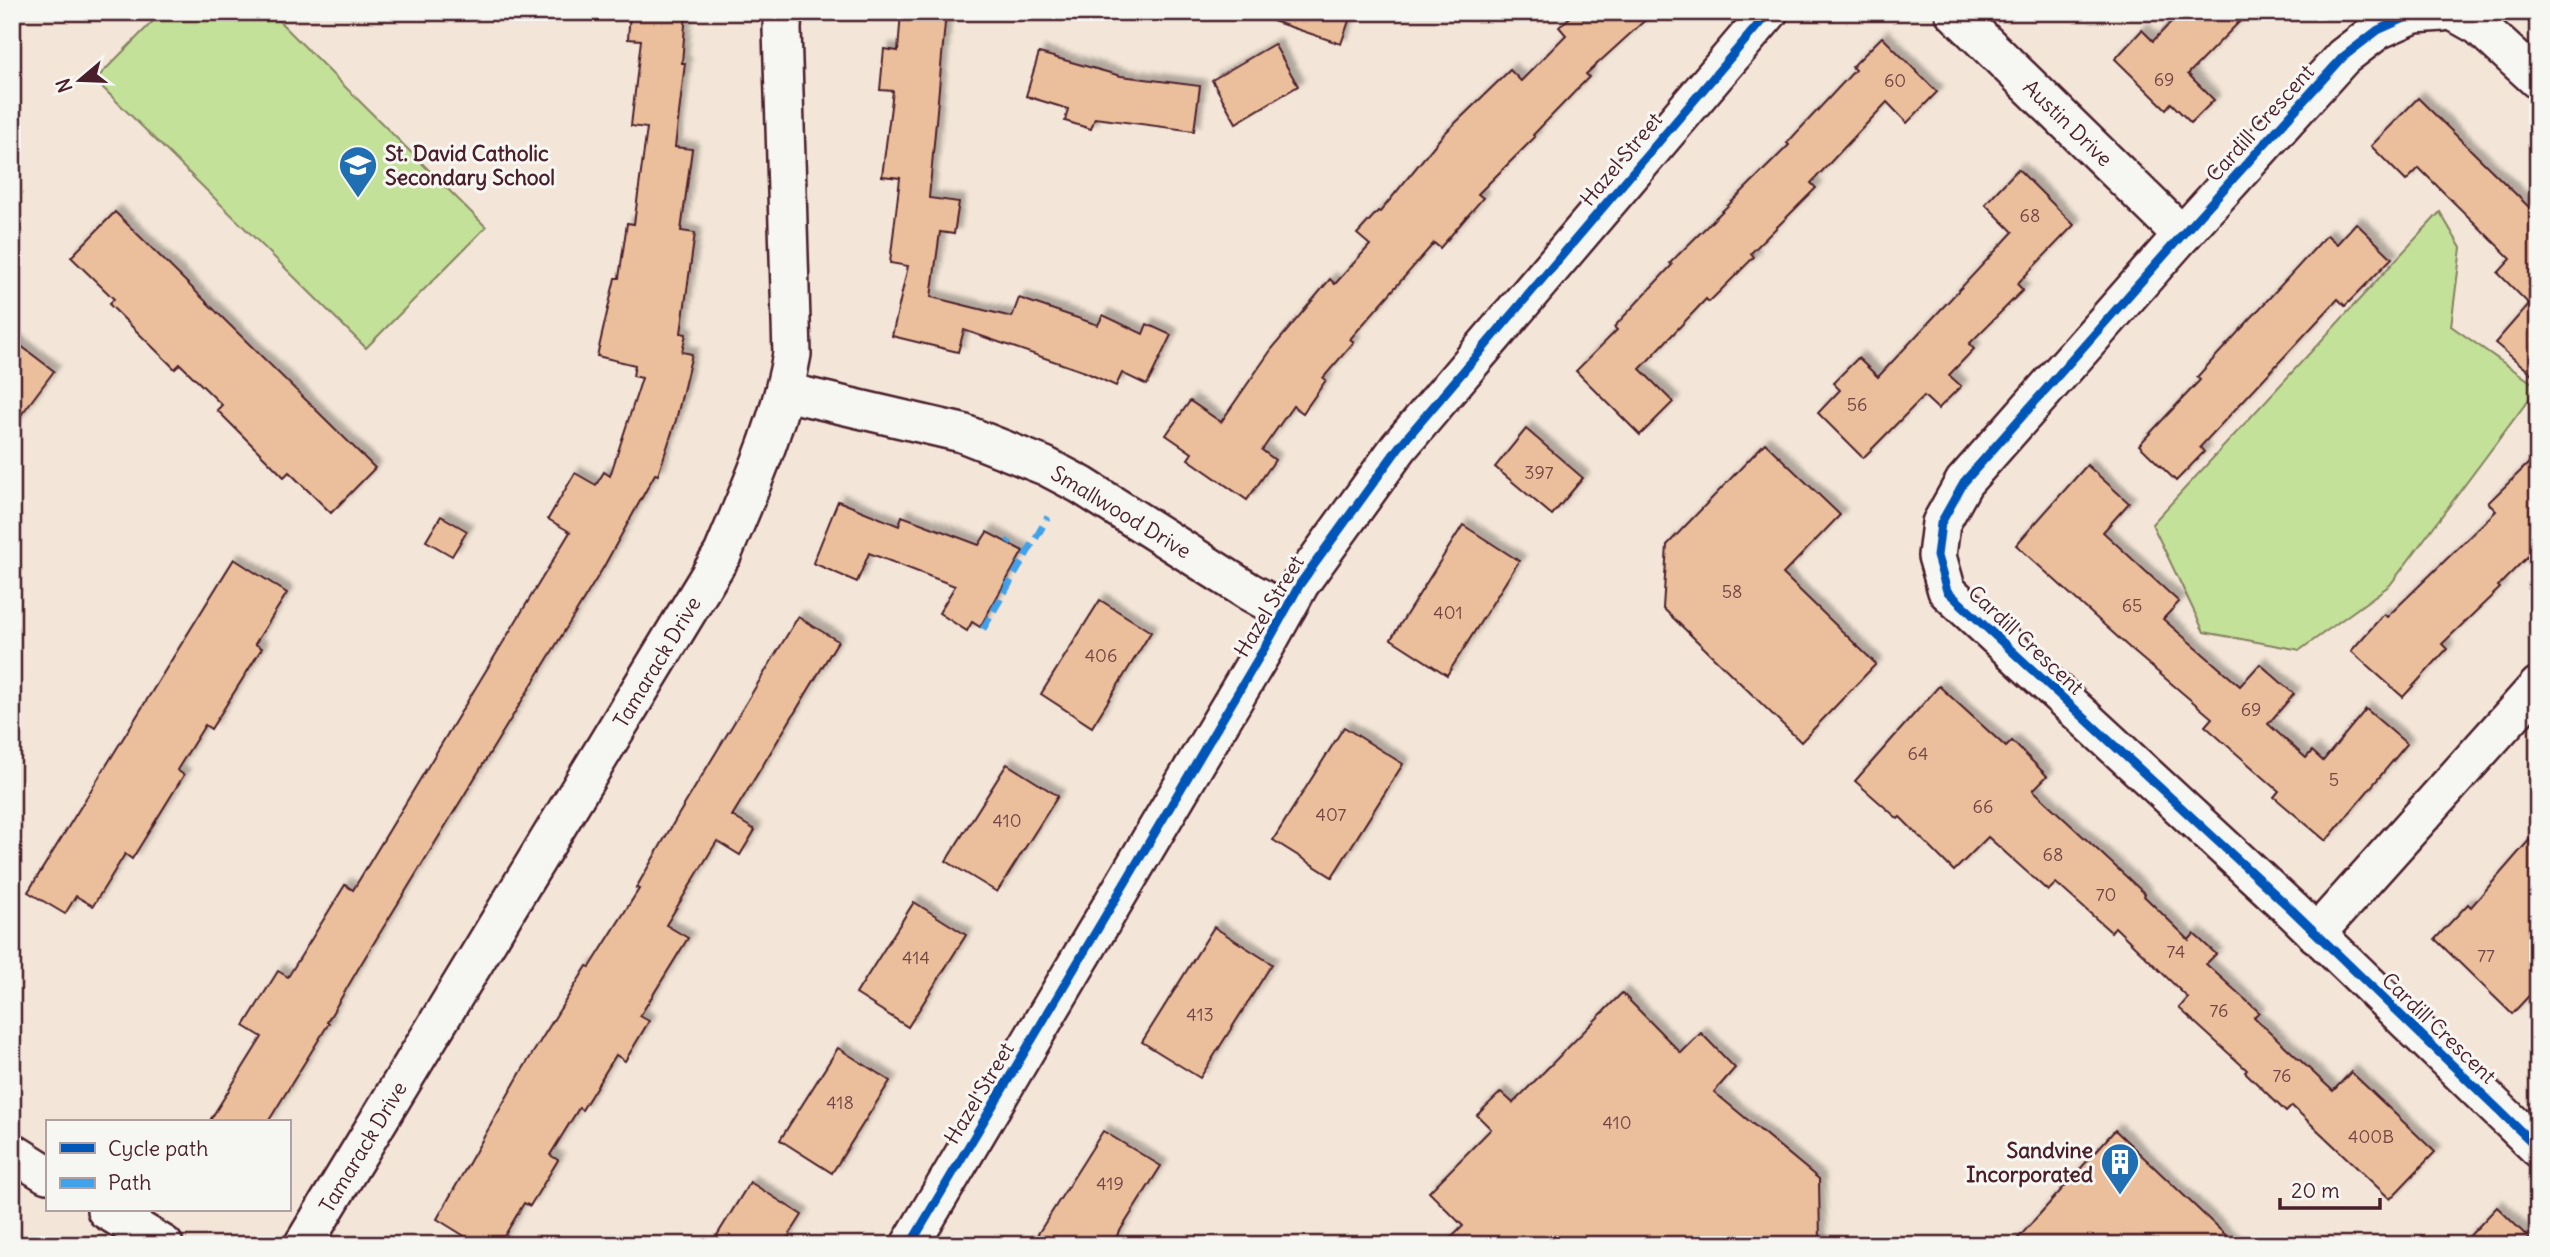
<svg xmlns="http://www.w3.org/2000/svg" width="2550" height="1257" font-family="Delius,sans-serif">
	<style>
		.green { fill: #c3e198; stroke: #868062; stroke-width: 2 }
		.building { fill: #ecbf9c; stroke: #4a1f2b; stroke-width: 2; filter: url(#shadow) }
		.lines { fill: none; stroke-linecap: round; stroke-linejoin: round }
		.minor-casing { stroke: #4a1f2b; stroke-width: 42 }
		.minor { stroke: #f6f6f2; stroke-width: 37 }
		.quiet { stroke: #40a2eb; stroke-width: 7; stroke-dasharray: 14 7; stroke-linecap: butt }
		.cycleway-casing { stroke: #f6f6f2; stroke-width: 13 }
		.cycleway { stroke: #0057b8; stroke-width: 9 }
		.labels { text-anchor: middle; dominant-baseline: central; stroke-width: 6; stroke-linejoin: round; paint-order: stroke }
		.number-label { font-size: 18px; fill: #724747 }
		.street-label { font-size: 21px; fill: #4a1f2b; stroke: #f6f6f2 }
		.poi-label { font-size: 21px; font-weight: bold; fill: #4a1f2b; stroke: #f6f6f2; text-anchor: start }
	</style>
	<defs>
		<filter id="shadow"><feDropShadow dx="6" dy="-6" stdDeviation="2" flood-color="#0004"/></filter>
	</defs>
	<rect width="100%" height="100%" fill="#f3e6d8"/>
	<filter id="ink" filterUnits="userSpaceOnUse"><feTurbulence type="fractalNoise" baseFrequency=".0143" numOctaves="2"/><feDisplacementMap in="SourceGraphic" scale="14" xChannelSelector="R" yChannelSelector="G"/><feConvolveMatrix kernelMatrix="1 2 1 2 8 2 1 2 1" color-interpolation-filters="sRGB"/></filter>
	<g filter="url(#ink)">
		<g class="green">
			<path d="M162,12h108l216,215 -120,121 -271,-268z"/>
			<path d="M2440,212l21,36 -10,78 87,61 -148,198 -90,65 -96,-18 -52,-108z"/>
		</g>
		<g class="building">
			<path d="M630,12h56l-4,51h3l-10,84 17,2 -11,82 14,2 -14,100 5,1 -4,18 10,2 -16,66 -18,55 -3,-1 -52,94 -242,396 -34,58 2,1 -61,99h-59l53,-85 -18,-11 34,-55 10,6 57,-92 8,5 217,-358 -22,-13 27,-46 21,12 8,-13 6,4 32,-98 -9,-2 2,-11 -38,-9 18,-78h4l8,-55 7,1 13,-96 -16,-2 10,-86 -13,-1z"/>
			<path d="M901,12h45l-17,186 30,4 -5,32 -14,-2 -9,65 81,20 7,-19 79,27 5,-10 40,19 4,-10 24,11 -24,50 -25,-12 -6,13 -31,-14 -121,-42 -6,22 -66,-16 16,-70 -18,-3 10,-85 -18,-2 11,-85 -13,-1 4,-41 14,2z"/>
			<path d="M1261,12h91l-11,32 -80,-27z"/>
			<path d="M1576,12h78l-68,62 3,3 -56,58 2,2 -57,57 5,4 -43,50 -6,-5 -84,96 4,3 -31,36 3,2 -23,33 -10,-7 -31,44 13,10 -28,40 -59,-41 4,-6 -26,-18 24,-34 31,21 50,-72 59,-71 5,5 35,-39 -13,-11 21,-23 2,1 62,-76 68,-66 11,11 45,-46 -7,-8z"/>
			<path d="M2181,12h68l-61,62 26,26 -23,23 -20,-20 -5,6 -51,-50 27,-29 11,11z"/>
			<path d="M1882,37l55,55 -30,31 -20,-21 -76,81 5,5 -65,65 3,4 -45,45 -3,-3 -66,70 33,33 -33,33 -64,-64 41,-41 -3,-3 58,-62 -2,-2 119,-118 -2,-2 68,-73 -3,-3z"/>
			<path d="M1274,44l24,42 -62,37 -24,-43z"/>
			<path d="M1039,53l82,23 79,10 -6,45 -99,-13 -4,11 -26,-8 3,-12 -42,-13z"/>
			<path d="M2418,98l120,118v163l-43,-36 34,-39 -31,-31 13,-14 -92,-91 -13,13 -35,-35z"/>
			<path d="M2018,169l56,56 -57,59 6,6 -54,54 5,5 -25,26 12,11 -23,23 -14,-13 -61,62 -45,-45 22,-23 -7,-7 25,-25 20,19 135,-145 -28,-28z"/>
			<path d="M115,212l260,256 -44,45 -42,-41 -5,5 -67,-67 5,-5 -42,-41 -5,5 -66,-65 5,-5 -43,-42z"/>
			<path d="M2356,223l36,35 -47,48 -7,-7 -138,148 4,5 -28,29 -37,-36 61,-65 -3,-3 130,-142 10,9z"/>
			<path d="M12,339l42,32 -42,56z"/>
			<path d="M1526,429l57,49 -31,37 -57,-48z"/>
			<path d="M1765,443l75,72 -57,59 93,90 -75,78 -138,-134 4,-63z"/>
			<path d="M2538,454v92l-40,40 2,2 -58,56 5,5 -44,48 -52,-46 33,-37 3,3 109,-106 -8,-8z"/>
			<path d="M2087,465l42,38 -26,29 76,70 -16,17 77,67 20,-22 34,30 -26,30 38,34 6,-7 11,10 43,-52 41,35 -81,97 -52,-44 5,-6 -74,-65 7,-8 -79,-67 -117,-106z"/>
			<path d="M838,501l61,25 3,-10 77,29 8,-13 36,19 -43,76 -8,-5 -5,9 -28,-18 16,-27 -86,-33 -12,29 -44,-19z"/>
			<path d="M441,516l26,15 -15,25 -26,-15z"/>
			<path d="M1463,525l56,36 -72,114 -56,-36z"/>
			<path d="M234,559l53,34 -32,51 7,4 -51,81 -6,-4 -28,45 7,5 -52,84 -7,-5 -32,52 -17,-10 -11,18 -37,-22z"/>
			<path d="M1100,600l51,32 -59,95 -51,-33z"/>
			<path d="M798,617l40,24 -106,175 23,14 -15,25 -23,-14 -51,84 22,13 -48,78 9,5 -24,40 -9,-6 -34,55 -3,-2 -29,47 8,5 -28,46 -6,-3 -25,42h-20l-42,-26 84,-147 66,-106 3,1 49,-78 -3,-1 41,-71z"/>
			<path d="M1939,686l67,61 6,-6 35,35 -14,14 112,104 -1,2 45,44 5,-6 22,20 -10,10 53,48 -5,5 79,74 18,-19 84,80 -45,47 -98,-93 -6,6 -41,-40 2,-2 -68,-62 9,-10 -73,-71 -4,5 -55,-49 -8,8 -60,-54 -34,34 -54,-54 -2,2 -43,-38z"/>
			<path d="M1344,727l59,37 -71,113 -59,-37z"/>
			<path d="M1007,764l51,32 -61,96 -51,-31z"/>
			<path d="M2538,830v156l-26,28 -77,-75 33,-35 3,3z"/>
			<path d="M914,902l52,33 -58,92 -52,-33z"/>
			<path d="M1214,927l58,37 -72,114 -58,-36z"/>
			<path d="M1622,993l59,60 20,-20 34,35 -21,24 105,87 1,66h-376l19,-19 -34,-34 62,-63 -14,-14 24,-23 12,11z"/>
			<path d="M838,1048l52,33 -58,92 -52,-33z"/>
			<path d="M2115,1130l121,115h-224z"/>
			<path d="M1103,1131l58,35 -50,79h-80z"/>
			<path d="M750,1182l52,33 -19,30h-72z"/>
			<path d="M2497,1207l39,38h-75z"/>
		</g>
		<g class="lines">
			<g class="minor-casing">
				<g id="minor">
					<path d="M1954,12l228,223"/>
					<path d="M2443,12l-29,2 -36,16 -35,27 -161,178 -218,247 -23,41 -4,33 10,35 344,318 247,239"/>
					<path d="M2454,12l25,14 59,54"/>
					<path d="M786,392l176,41 83,33 36,19 167,106 36,20"/>
					<path d="M2316,934l222,-248"/>
					<path d="M12,1152l35,22"/>
					<path d="M106,1210l58,35"/>
					<path d="M303,1245l420,-692c27,-65 57,-129 69,-199l-10,-325 1,-17"/>
					<path d="M910,1245l355,-598 35,-63 99,-137 370,-435"/>
				</g>
			</g>
			<use href="#minor" class="minor"/>
			<g class="quiet">
				<path d="M1008,543l2,-3"/>
				<path d="M983,629l65,-112"/>
			</g>
			<g class="cycleway-casing">
				<g id="cycleway">
					<path d="M2443,12l-29,2 -36,16 -35,27 -161,178 -218,247 -23,41 -4,33 10,35 344,318 247,239"/>
					<path d="M910,1245l355,-598 35,-63 99,-137 370,-435"/>
				</g>
			</g>
			<use href="#cycleway" class="cycleway"/>
		</g>
	</g>
	<defs>
		<g id="school-pin" transform="scale(2.0125)"><path d="M0 17L-7.5 6A9.5 9.5 0 1 1 7.5 6Z" fill="#1f6fb2" stroke="#f6f6f2"/><path d="M0-5L7-2L0 1L-7-2ZM-4 1L0 2.5L4 1V4Q0 6-4 4Z" fill="#fff"/></g>
		<g id="building-pin" transform="scale(2.0125)"><path d="M0 17L-7.5 6A9.5 9.5 0 1 1 7.5 6Z" fill="#1f6fb2" stroke="#f6f6f2"/><path d="M-4-6H4V6H1V3H-1V6H-4ZM-2.5-4.3h1.7v1.8h-1.7ZM.8-4.3h1.7v1.8H.8ZM-2.5-1h1.7V.8h-1.7ZM.8-1h1.7V.8H.8Z" fill="#fff"/></g>
	</defs>
	<g fill-rule="evenodd">
		<use href="#school-pin" x="358" y="165"/>
		<use href="#building-pin" x="2120" y="1162"/>
	</g>
	<g class="labels">
		<g class="number-label">
			<text x="2164" y="79">69</text>
			<text x="1895" y="80">60</text>
			<text x="2030" y="215">68</text>
			<text x="1857" y="404">56</text>
			<text x="1539" y="472">397</text>
			<text x="1732" y="591">58</text>
			<text x="2132" y="605">65</text>
			<text x="1448" y="612">401</text>
			<text x="1101" y="655">406</text>
			<text x="2251" y="709">69</text>
			<text x="1918" y="753">64</text>
			<text x="2334" y="779">5</text>
			<text x="1983" y="806">66</text>
			<text x="1331" y="814">407</text>
			<text x="1007" y="820">410</text>
			<text x="2053" y="854">68</text>
			<text x="2106" y="894">70</text>
			<text x="2176" y="951">74</text>
			<text x="2486" y="955">77</text>
			<text x="916" y="957">414</text>
			<text x="2219" y="1010">76</text>
			<text x="1200" y="1014">413</text>
			<text x="2282" y="1075">76</text>
			<text x="840" y="1102">418</text>
			<text x="1617" y="1122">410</text>
			<text x="2371" y="1136">400B</text>
			<text x="1110" y="1183">419</text>
		</g>
		<g class="street-label">
			<text transform="translate(2068 123) rotate(44)">Austin Drive</text>
			<text transform="translate(2260 123) rotate(-48)">Cardill Crescent</text>
			<text transform="translate(1621 159) rotate(-50)">Hazel Street</text>
			<text transform="translate(1121 512) rotate(31)">Smallwood Drive</text>
			<text transform="translate(1269 606) rotate(-59)">Hazel Street</text>
			<text transform="translate(2026 640) rotate(43)">Cardill Crescent</text>
			<text transform="translate(657 662) rotate(-59)">Tamarack Drive</text>
			<text transform="translate(2439 1028) rotate(44)">Cardill Crescent</text>
			<text transform="translate(979 1093) rotate(-59)">Hazel Street</text>
			<text transform="translate(363 1147) rotate(-59)">Tamarack Drive</text>
		</g>
		<g class="poi-label">
			<text x="385" y="153">St. David Catholic<tspan x="385" dy="24">Secondary School</tspan></text>
			<text x="2093" y="1150" text-anchor="end">Sandvine<tspan x="2093" dy="24">Incorporated</tspan></text>
		</g>
	</g>
	<rect width="2550" height="1257" fill="none" stroke="#f6f6f2" stroke-width="42"/>
	<rect x="21" y="21" width="2508" height="1215" fill="none" stroke="#4a1f2b" stroke-width="2.5" filter="url(#ink)"/>
	<rect x="46" y="1120" width="245" height="91" fill="#f6f6f2" stroke="#b1a0a2" stroke-width="2"/>
	<rect x="60" y="1143" width="35" height="10" fill="#0057b8" stroke="#b1a0a2" stroke-width="2"/>
	<text x="108" y="1156" font-size="21" fill="#4a1f2b">Cycle path</text>
	<rect x="60" y="1178" width="35" height="10" fill="#40a2eb" stroke="#b1a0a2" stroke-width="2"/>
	<text x="108" y="1190" font-size="21" fill="#4a1f2b">Path</text>
	<g transform="translate(80 80) rotate(251)" stroke="#f6f6f2" stroke-width="5" paint-order="stroke">
	<path d="M0-5L12 26L0 18L-12 26Z" fill="#4a1f2b"/>
	<text y="-10" font-size="19" font-weight="bold" text-anchor="middle" fill="#4a1f2b">N</text>
	</g>
	<path d="M2280 1198v10h100v-10" fill="none" stroke="#4a1f2b" stroke-width="3.5"/>
	<text x="2291" y="1198" font-size="21" fill="#4a1f2b" stroke="#f6f6f2" stroke-width="5" paint-order="stroke">20 m</text>
</svg>
